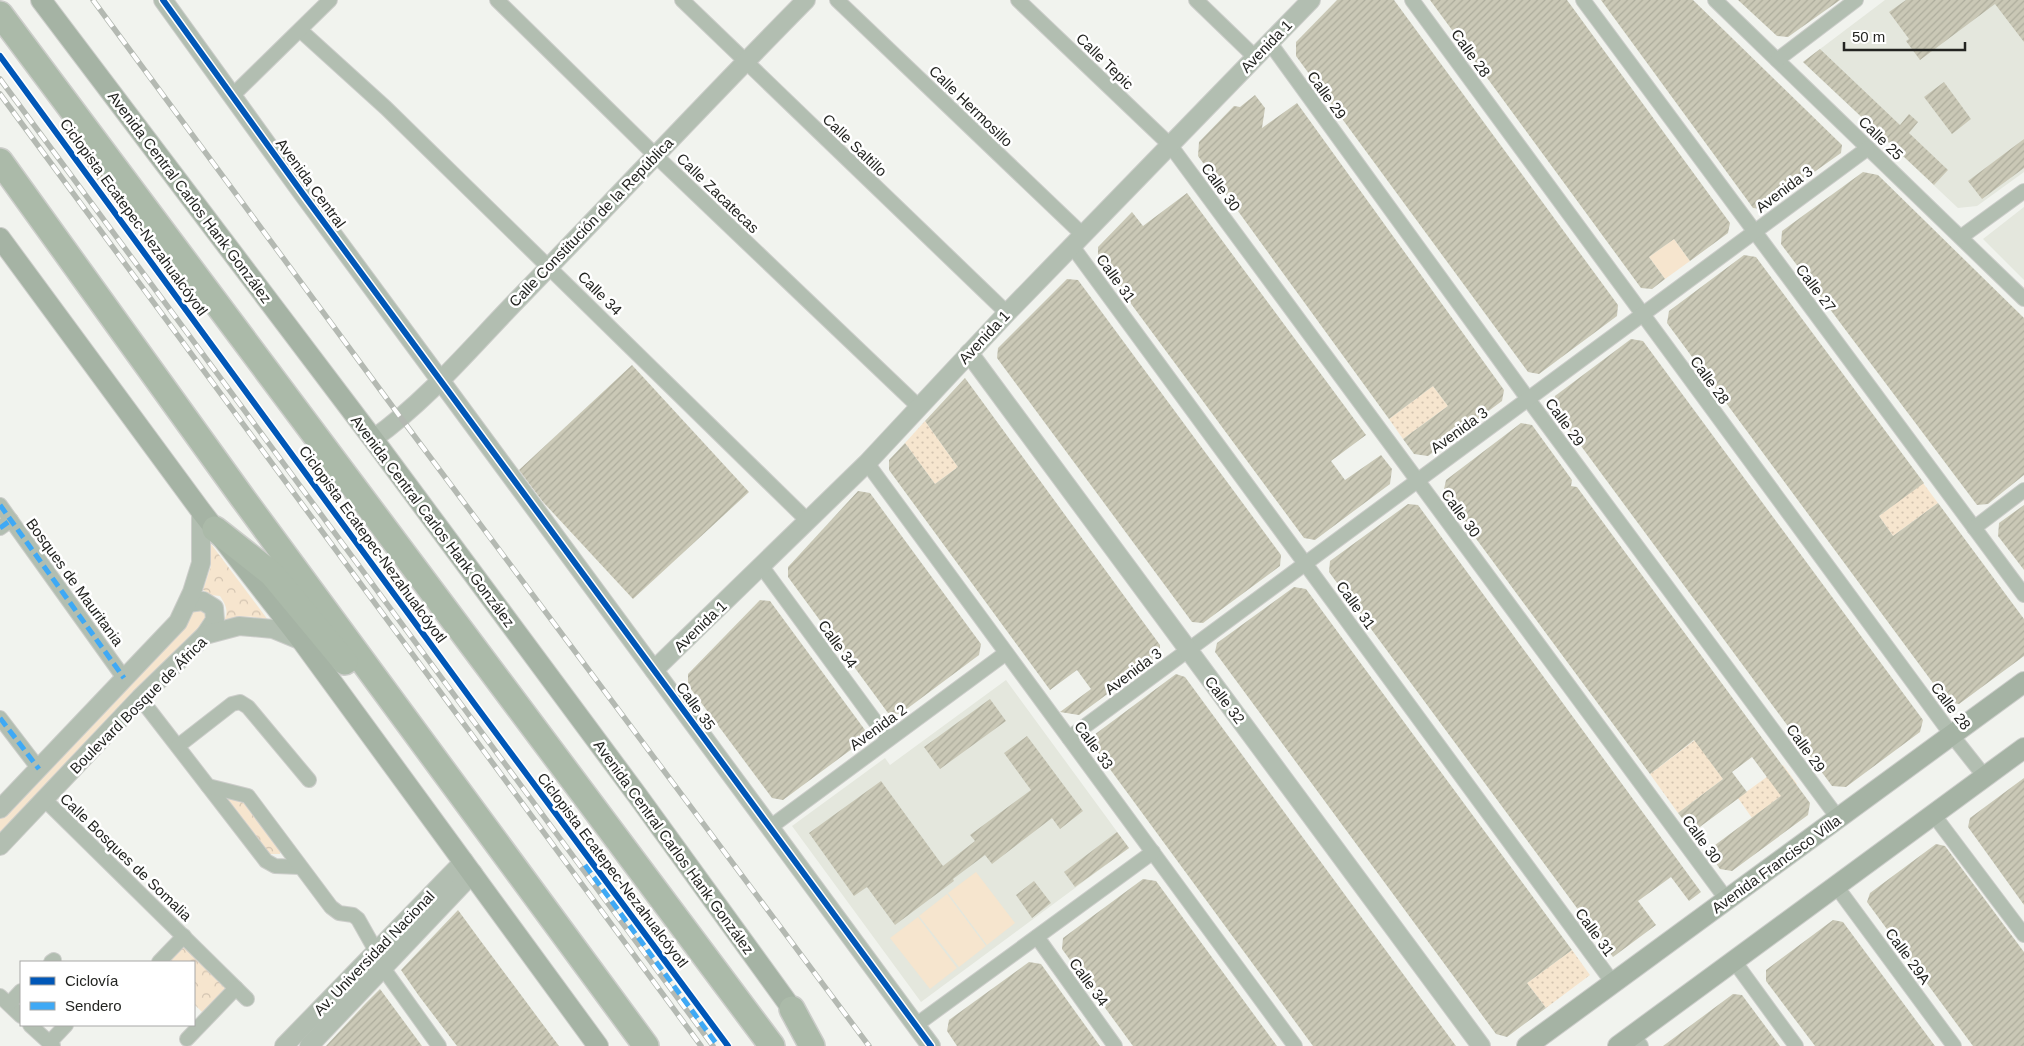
<svg xmlns="http://www.w3.org/2000/svg" width="2024" height="1046" font-family="Arial,sans-serif">
	<style>
		.built { fill: #e4e7dd }
		.grass { fill: url(#grass-dots) }
		.forest { fill: url(#forest-crowns) }
		.garden { fill: #f6e5ce }
		.building { fill: url(#building-hatch) }
		.lines { fill: none; stroke-linecap: round; stroke-linejoin: round }
		.minor-casing { stroke: #cccdca; stroke-width: 16 }
		.tertiary-casing { stroke: #cccdca; stroke-width: 20 }
		.secondary-casing { stroke: #cccdca; stroke-width: 22 }
		.motorway-casing { stroke: #cccdca; stroke-width: 28 }
		.minor { stroke: #b2beb1; stroke-width: 14 }
		.tertiary { stroke: #b2beb1; stroke-width: 18 }
		.secondary { stroke: #a5b3a4; stroke-width: 20 }
		.motorway { stroke: #abbaa9; stroke-width: 25 }
		.rail-casing { stroke: #b4b9b2; stroke-width: 5.5 }
		.rail { stroke: #fff; stroke-width: 4; stroke-dasharray: 11; stroke-linecap: butt }
		.quiet { stroke: #3fa9f5; stroke-width: 5; stroke-dasharray: 10 5; stroke-linecap: butt }
		.cycleway-casing { stroke: #fff; stroke-width: 9 }
		.cycleway { stroke: #0057b8; stroke-width: 6 }
		.labels { text-anchor: middle; dominant-baseline: central; stroke-width: 5; stroke-linejoin: round; paint-order: stroke }
		.street-label { font-size: 15px; fill: #232421; stroke: #fff }
	</style>
	<defs>
		<pattern id="grass-dots" width="8" height="8" patternUnits="userSpaceOnUse" patternTransform="scale(1.25)"><rect width="8" height="8" fill="#f6e5ce"/><path d="M2 2h.1M6 6h.1" fill="none" stroke="#d3c4b1" stroke-width="1.8" stroke-linecap="round"/></pattern>
		<pattern id="forest-crowns" width="20" height="18" patternUnits="userSpaceOnUse" patternTransform="scale(1.25)"><rect width="20" height="18" fill="#f6e5ce"/><path d="M2 6a3 3 0 1 1 6 0M12 15a3 3 0 1 1 6 0" fill="none" stroke="#d3c4b1"/></pattern>
		<pattern id="building-hatch" width="6" height="6" patternUnits="userSpaceOnUse" patternTransform="scale(1.25)"><rect width="6" height="6" fill="#cac8b6"/><path d="M-1 1l2-2M0 6l6-6M5 7l2-2" fill="none" stroke="#adac9c"/></pattern>
	</defs>
	<rect width="100%" height="100%" fill="#f1f3ee"/>
	<g class="built">
		<path d="M1885,0h139v172l-47,34 -19,2 -155,-146z"/>
		<path d="M2024,207v73l-41,-41z"/>
		<path d="M1006,680l123,168 -208,154 -129,-176 93,-68 5,7z"/>
	</g>
	<g class="grass">
		<path d="M1433,386l15,20 -45,33 -14,-20z"/>
		<path d="M925,421l33,46 -23,17 -30,-41z"/>
		<path d="M1923,483l15,20 -45,33 -14,-20z"/>
		<path d="M1695,740l28,39 -45,34 -28,-39z"/>
		<path d="M1783,765l14,19 -45,34 -14,-20z"/>
		<path d="M1572,950l18,25 -44,33 -19,-25z"/>
	</g>
	<g class="forest">
		<path d="M208,540l60,80c-22,-5 -27,-6 -47,7 7,-14 8,-17 -1,-31l-9,-1 -8,-5 8,-24z"/>
		<path d="M239,795l41,53v6h-12l-42,-52 1,-5z"/>
		<path d="M183,946l16,11 30,29 -27,26 -8,-8v-42h-26z"/>
	</g>
	<g class="garden">
		<path d="M1674,239l16,22 -25,18 -16,-22z"/>
		<path d="M194,606l10,1 4,14 -208,214v-17l100,-105z"/>
		<path d="M976,872l39,51 -28,22 -39,-52z"/>
		<path d="M947,894l39,52 -27,21 -40,-51z"/>
		<path d="M918,917l39,51 -27,21 -40,-51z"/>
	</g>
	<g class="building">
		<path d="M1337,0h57l224,305 -1,11 -78,58 -11,-2 -232,-316v-14z"/>
		<path d="M1430,0h137l163,223 -2,10 -38,28 -16,-22 -25,18 16,22 -13,10 -11,-1z"/>
		<path d="M1601,0h92l149,145 -1,8 -79,56 -9,-1z"/>
		<path d="M1738,0h102l-52,37 -11,-1z"/>
		<path d="M1906,0h118v42l-29,-38 -75,56 -14,-19 3,-2 -20,-27z"/>
		<path d="M1820,49l80,76 9,-11 9,8 -9,11 39,37 -14,15 -131,-123z"/>
		<path d="M1944,82l27,37 -19,15 -28,-37z"/>
		<path d="M1255,95l10,13 -3,20 35,-25 207,287 -2,11 -74,55 -14,-2 -11,-15 45,-33 -15,-20 -44,33 -191,-263 1,-14 35,-36 6,1z"/>
		<path d="M2024,139v29l-42,31 -14,-18z"/>
		<path d="M91,160l29,38 -6,4 -28,-38z"/>
		<path d="M1863,172l15,3 146,143v157l-36,29 -11,1 -196,-261 1,-13z"/>
		<path d="M1187,193l179,242 -35,26 14,19 36,-25 11,14 -2,15 -75,56 -11,-2 -206,-279v-12l34,-35 11,14z"/>
		<path d="M1744,255l12,2 168,226 -45,33 14,20 45,-33 86,116v37l-65,48 -12,-2 -280,-379 2,-12z"/>
		<path d="M1067,279l11,1 203,275 -1,11 -77,57 -11,-1 -195,-264 1,-10z"/>
		<path d="M1631,339l12,2 280,379 -3,12 -74,55 -14,-1 -279,-378 2,-12z"/>
		<path d="M632,365l117,127 -116,107 -90,-97 -24,-32z"/>
		<path d="M965,378l195,267v10l-81,60 -19,-3 31,-23 -14,-19 -27,20 -161,-220v-10l16,-17 30,41 23,-17 -33,-46z"/>
		<path d="M1521,423l11,2 40,55 -1,6 6,1 233,316 -2,12 -76,56 -12,-2 -13,-18 74,-55 -29,-39 -20,15 15,20 -54,40 -15,-19 45,-34 -29,-39 -44,34 -207,-280 3,-14z"/>
		<path d="M858,491l12,2 111,151 -2,11 -79,59 -12,-1 -100,-136v-10z"/>
		<path d="M1408,504l10,1 283,387 -12,9 -18,-24 -33,24 18,24 -43,32 -284,-385 1,-11z"/>
		<path d="M2024,505v65l-26,-34 1,-13z"/>
		<path d="M1294,587l12,2 266,361 -45,33 19,25 -39,29 -11,-3 -281,-382 2,-9z"/>
		<path d="M760,600l10,1 95,129 -1,10 -81,60 -11,-2 -84,-113v-11z"/>
		<path d="M1176,674l9,3 271,369h-143l-220,-300 1,-11z"/>
		<path d="M990,699l16,22 -66,48 -16,-22z"/>
		<path d="M1027,736l56,75 -23,18 -8,-11 -60,46 -7,-9 -32,24 1,2 -59,44 -28,-38 -13,9 -45,-63 72,-52 62,85 32,-25 -5,-6 61,-45 -27,-37z"/>
		<path d="M2024,778v127l-56,-78 2,-9z"/>
		<path d="M1117,832l12,16 -54,39 -11,-15z"/>
		<path d="M1936,844l9,2 79,106v94h-51l-106,-144 3,-9z"/>
		<path d="M1143,879l13,2 121,165h-144l-71,-97 1,-11z"/>
		<path d="M1034,881l17,22 -19,15 -16,-23z"/>
		<path d="M458,910l19,26 82,110h-102l-38,-50 -18,-26z"/>
		<path d="M1833,920l10,2 92,124h-120l-49,-65v-11z"/>
		<path d="M1029,962l12,2 59,82h-143l-10,-15 2,-11z"/>
		<path d="M380,989l42,57h-96l39,-42z"/>
		<path d="M1733,994l9,1 38,51h-117z"/>
	</g>
	<g class="lines">
		<g class="minor-casing">
			<g id="minor">
				<path d="M497,0l158,155 264,252"/>
				<path d="M682,0l325,313"/>
				<path d="M837,0l246,235"/>
				<path d="M1018,0l152,145 557,755"/>
				<path d="M1196,0l60,58"/>
				<path d="M1412,0l539,734 34,43"/>
				<path d="M1583,0l441,595"/>
				<path d="M1715,0l309,299"/>
				<path d="M300,30l86,78 422,413"/>
				<path d="M1270,43l258,356 310,419"/>
				<path d="M1777,60l79,-60"/>
				<path d="M233,95l97,-95"/>
				<path d="M1961,237l63,-46"/>
				<path d="M1072,246l541,737"/>
				<path d="M867,463l428,583"/>
				<path d="M0,505l124,173"/>
				<path d="M0,528l11,-8"/>
				<path d="M1974,528l50,-38"/>
				<path d="M762,567l126,172"/>
				<path d="M140,698l126,163 9,5 25,1"/>
				<path d="M0,718l39,51"/>
				<path d="M1069,738l799,-590"/>
				<path d="M178,746l54,-42 8,-2 8,5 61,73"/>
				<path d="M208,786l40,10 83,111 8,6 14,2 5,4 18,32 7,17 56,78"/>
				<path d="M45,800l202,199"/>
				<path d="M1933,814l91,121"/>
				<path d="M769,828l237,-175"/>
				<path d="M1836,886l118,160"/>
				<path d="M1037,937l78,109"/>
				<path d="M1734,961l62,85"/>
				<path d="M51,962l3,-2"/>
				<path d="M159,962l25,-26"/>
				<path d="M0,996l21,20"/>
				<path d="M9,1004l12,-13"/>
				<path d="M30,1025l23,21"/>
				<path d="M916,1025l237,-173"/>
				<path d="M1633,1035l8,11"/>
				<path d="M187,1039l49,-51"/>
				<path d="M49,1043l17,-18"/>
			</g>
		</g>
		<g class="tertiary-casing">
			<g id="tertiary">
				<path d="M163,0l140,194 628,852"/>
				<path d="M969,353l512,693"/>
				<path d="M373,439c56,-40 101,-95 149,-144 95,-98 188,-198 284,-295"/>
				<path d="M188,603l15,-2 11,7 1,12 -10,15"/>
				<path d="M654,670l213,-207 140,-150 304,-313"/>
				<path d="M0,809l178,-187 14,-30 9,-29v-52"/>
				<path d="M0,846l140,-148 65,-63 34,-9 34,3 29,12"/>
				<path d="M284,1046l180,-185"/>
				<path d="M309,1046l164,-173"/>
			</g>
		</g>
		<g class="secondary-casing">
			<g id="secondary">
				<path d="M41,0l332,439 264,356 163,225"/>
				<path d="M0,238l201,273 101,130 296,405"/>
				<path d="M1527,1046l497,-364"/>
				<path d="M1618,1046l406,-298"/>
			</g>
		</g>
		<g class="motorway-casing">
			<g id="motorway">
				<path d="M0,14l772,1032"/>
				<path d="M0,161l242,336 404,549"/>
				<path d="M215,529l57,45 73,88"/>
				<path d="M792,1009l20,37"/>
			</g>
		</g>
		<use href="#minor" class="minor"/>
		<use href="#tertiary" class="tertiary"/>
		<use href="#secondary" class="secondary"/>
		<use href="#motorway" class="motorway"/>
		<g class="rail-casing">
			<g id="rail">
				<path d="M93,0l308,418 468,628"/>
				<path d="M0,79l713,967"/>
				<path d="M0,94l701,952"/>
			</g>
		</g>
		<use href="#rail" class="rail"/>
		<g class="quiet">
			<path d="M0,505l124,173"/>
			<path d="M0,528l11,-8"/>
			<path d="M0,718l39,51"/>
			<path d="M585,865l133,181"/>
		</g>
		<g class="cycleway-casing">
			<g id="cycleway">
				<path d="M163,0l140,194 628,852"/>
				<path d="M0,56l473,646 255,344"/>
			</g>
		</g>
		<use href="#cycleway" class="cycleway"/>
	</g>
	<g class="labels">
		<g class="street-label">
			<text transform="translate(1266 46) rotate(-46)">Avenida 1</text>
			<text transform="translate(1471 53) rotate(54)">Calle 28</text>
			<text transform="translate(1105 61) rotate(44)">Calle Tepic</text>
			<text transform="translate(1327 95) rotate(54)">Calle 29</text>
			<text transform="translate(971 106) rotate(44)">Calle Hermosillo</text>
			<text transform="translate(1881 138) rotate(44)">Calle 25</text>
			<text transform="translate(855 145) rotate(44)">Calle Saltillo</text>
			<text transform="translate(311 183) rotate(54)">Avenida Central</text>
			<text transform="translate(1221 187) rotate(54)">Calle 30</text>
			<text transform="translate(1784 189) rotate(-37)">Avenida 3</text>
			<text transform="translate(718 193) rotate(44)">Calle Zacatecas</text>
			<text transform="translate(190 197) rotate(53)">Avenida Central Carlos Hank González</text>
			<text transform="translate(134 217) rotate(54)">Ciclopista Ecatepec-Nezahualcóyotl</text>
			<text transform="translate(591 222) rotate(-46)">Calle Constitución de la República</text>
			<text transform="translate(1116 278) rotate(54)">Calle 31</text>
			<text transform="translate(1816 288) rotate(53)">Calle 27</text>
			<text transform="translate(600 293) rotate(45)">Calle 34</text>
			<text transform="translate(984 337) rotate(-47)">Avenida 1</text>
			<text transform="translate(1710 380) rotate(54)">Calle 28</text>
			<text transform="translate(1565 422) rotate(54)">Calle 29</text>
			<text transform="translate(1459 430) rotate(-36)">Avenida 3</text>
			<text transform="translate(1461 513) rotate(54)">Calle 30</text>
			<text transform="translate(433 521) rotate(53)">Avenida Central Carlos Hank González</text>
			<text transform="translate(373 544) rotate(54)">Ciclopista Ecatepec-Nezahualcóyotl</text>
			<text transform="translate(75 582) rotate(54)">Bosques de Mauritania</text>
			<text transform="translate(1356 605) rotate(54)">Calle 31</text>
			<text transform="translate(700 626) rotate(-44)">Avenida 1</text>
			<text transform="translate(838 644) rotate(54)">Calle 34</text>
			<text transform="translate(1133 671) rotate(-37)">Avenida 3</text>
			<text transform="translate(1225 700) rotate(53)">Calle 32</text>
			<text transform="translate(138 705) rotate(-45)">Boulevard Bosque de África</text>
			<text transform="translate(696 706) rotate(54)">Calle 35</text>
			<text transform="translate(1951 706) rotate(53)">Calle 28</text>
			<text transform="translate(878 727) rotate(-36)">Avenida 2</text>
			<text transform="translate(1094 745) rotate(54)">Calle 33</text>
			<text transform="translate(1806 748) rotate(54)">Calle 29</text>
			<text transform="translate(1702 839) rotate(54)">Calle 30</text>
			<text transform="translate(674 847) rotate(54)">Avenida Central Carlos Hank González</text>
			<text transform="translate(126 857) rotate(44)">Calle Bosques de Somalia</text>
			<text transform="translate(1776 864) rotate(-36)">Avenida Francisco Villa</text>
			<text transform="translate(613 870) rotate(53)">Ciclopista Ecatepec-Nezahualcóyotl</text>
			<text transform="translate(1595 932) rotate(54)">Calle 31</text>
			<text transform="translate(374 953) rotate(-46)">Av. Universidad Nacional</text>
			<text transform="translate(1908 956) rotate(54)">Calle 29A</text>
			<text transform="translate(1089 982) rotate(54)">Calle 34</text>
		</g>
	</g>
	<rect x="20" y="961" width="175" height="65" fill="#ffffff" stroke="#a7a7a6"/>
	<rect x="30" y="977" width="25" height="8" fill="#0057b8" stroke="#a7a7a6"/>
	<text x="65" y="986" font-size="15" fill="#232421">Ciclovía</text>
	<rect x="30" y="1002" width="25" height="8" fill="#3fa9f5" stroke="#a7a7a6"/>
	<text x="65" y="1011" font-size="15" fill="#232421">Sendero</text>
	<path d="M1844 42v8h121v-8" fill="none" stroke="#232421" stroke-width="2.5"/>
	<text x="1852" y="42" font-size="15" fill="#232421" stroke="#ffffff" stroke-width="4" paint-order="stroke">50 m</text>
</svg>
